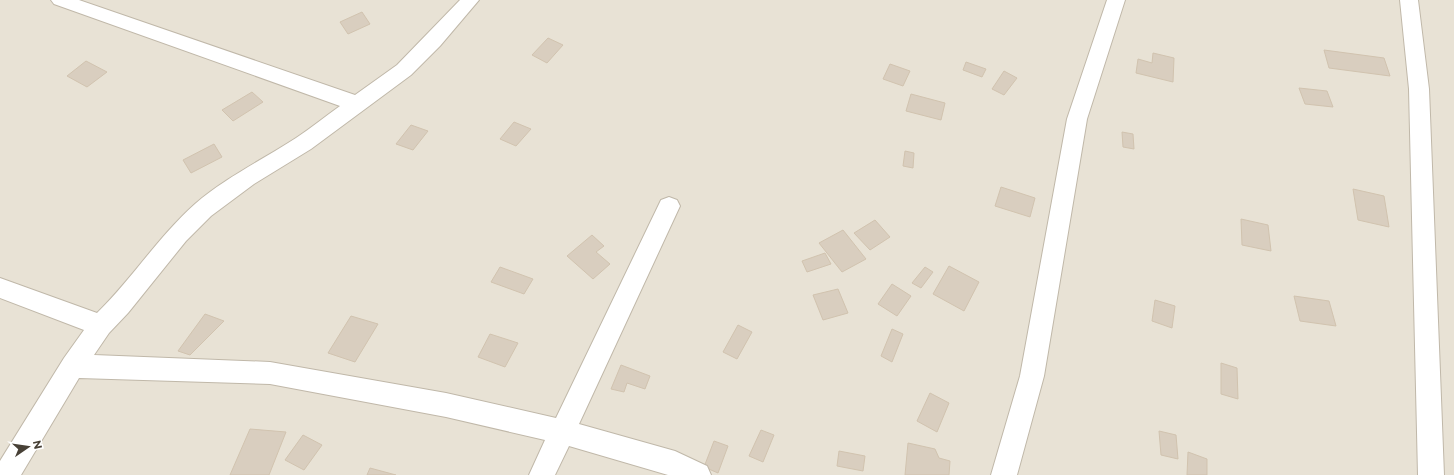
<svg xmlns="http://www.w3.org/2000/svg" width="1454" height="475" font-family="Montserrat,sans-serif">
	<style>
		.residential { fill: #e8e2d5 }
		.building { fill: #d9cebf; stroke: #d1c3af }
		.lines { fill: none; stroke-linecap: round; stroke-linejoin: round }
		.minor-casing { stroke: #c0b8a9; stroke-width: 2 }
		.minor { fill: #fff; fill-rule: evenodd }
	</style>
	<rect width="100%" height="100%" fill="#f4f0e7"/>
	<rect class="residential" x="0" y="0" width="1454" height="475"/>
	<g class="building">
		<path d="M362,12l8,12 -22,10 -8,-12z"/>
		<path d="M548,38l15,7 -16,18 -15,-8z"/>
		<path d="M1324,50l60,8 6,18 -61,-8z"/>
		<path d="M1153,53l21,5 -1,24 -37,-9 2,-14 14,4z"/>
		<path d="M86,61l21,11 -20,15 -20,-11z"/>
		<path d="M966,62l20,7 -4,8 -19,-7z"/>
		<path d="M890,64l20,7 -7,15 -20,-7z"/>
		<path d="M1004,71l13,7 -13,17 -12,-6z"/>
		<path d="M1299,88l28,3 6,16 -28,-3z"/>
		<path d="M252,92l11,10 -30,19 -11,-11z"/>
		<path d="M911,94l34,9 -4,17 -35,-9z"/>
		<path d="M514,122l17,7 -15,17 -16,-7z"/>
		<path d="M411,125l17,6 -15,19 -17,-6z"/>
		<path d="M1122,132l11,2 1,15 -11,-2z"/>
		<path d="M214,144l8,13 -31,16 -8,-13z"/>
		<path d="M905,151l9,2 -1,15 -10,-2z"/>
		<path d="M1001,187l34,11 -5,19 -35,-11z"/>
		<path d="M1353,189l31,7 5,31 -31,-7z"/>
		<path d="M1241,219l27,6 3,26 -29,-6z"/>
		<path d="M875,220l15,17 -20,13 -16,-17z"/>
		<path d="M843,230l23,29 -24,13 -23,-29z"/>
		<path d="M592,235l12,11 -8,6 14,12 -17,15 -26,-23z"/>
		<path d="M825,253l6,11 -24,8 -5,-11z"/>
		<path d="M949,266l30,16 -15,29 -31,-17z"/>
		<path d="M500,267l33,12 -9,15 -33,-12z"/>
		<path d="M925,267l8,5 -12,16 -9,-5z"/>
		<path d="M892,284l19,12 -14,20 -19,-12z"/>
		<path d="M838,289l10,24 -25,7 -10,-25z"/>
		<path d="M1294,296l35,5 7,25 -36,-5z"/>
		<path d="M1155,300l20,6 -3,22 -20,-7z"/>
		<path d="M205,314l19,7 -34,34 -12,-4z"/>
		<path d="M351,316l27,8 -23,38 -27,-9z"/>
		<path d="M738,325l14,7 -15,27 -14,-7z"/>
		<path d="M892,329l11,5 -11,28 -11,-6z"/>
		<path d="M490,334l28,9 -13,24 -27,-10z"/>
		<path d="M1221,363l16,5 1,31 -17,-5z"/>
		<path d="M621,365l29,11 -5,13 -18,-6 -3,9 -13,-3z"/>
		<path d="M930,393l19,10 -12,29 -20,-11z"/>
		<path d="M250,429l36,3 -17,43h-39z"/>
		<path d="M761,430l13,5 -11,27 -14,-6z"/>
		<path d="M1159,431l17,4 2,24 -17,-4z"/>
		<path d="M303,435l19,10 -18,25 -19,-10z"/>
		<path d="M714,441l14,5 -10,27 -14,-6z"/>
		<path d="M908,443l27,6 4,9 11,3 -1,14h-44z"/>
		<path d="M839,451l26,5 -2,15 -26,-5z"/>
		<path d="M1188,452l19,7v16h-20z"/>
		<path d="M370,468l26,7h-29z"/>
	</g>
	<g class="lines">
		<g class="minor-casing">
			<g id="minor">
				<path d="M51,0h28l276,95 42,-30 63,-65h19l-39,46 -29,29 -100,74 -57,35 -43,32 -25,25 -58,72 -19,20 -15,22 176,7 176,31 110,25 105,-218 8,-3 8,3 3,6 -101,218 96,27 32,15 4,9h-43l-99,-29 -14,29h-26l16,-35 -99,-23 -176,-33 -191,-6 -58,97h-21v-14l64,-103 20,-28 -84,-32v-20l97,35c35,-34 61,-76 98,-109 30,-26 67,-44 101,-66 15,-10 30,-22 44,-32l-286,-102z"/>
				<path d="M1107,0h18l-38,119 -43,257 -27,99h-26l29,-99 47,-257z"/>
				<path d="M1400,0h18l11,89 15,386h-26l-9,-386z"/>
			</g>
		</g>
		<use href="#minor" class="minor"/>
	</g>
	<g transform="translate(28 447) rotate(77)" stroke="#ffffff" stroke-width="3" paint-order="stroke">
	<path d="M0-3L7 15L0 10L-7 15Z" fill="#474036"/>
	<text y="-6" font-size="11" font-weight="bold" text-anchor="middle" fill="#474036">N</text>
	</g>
</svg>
